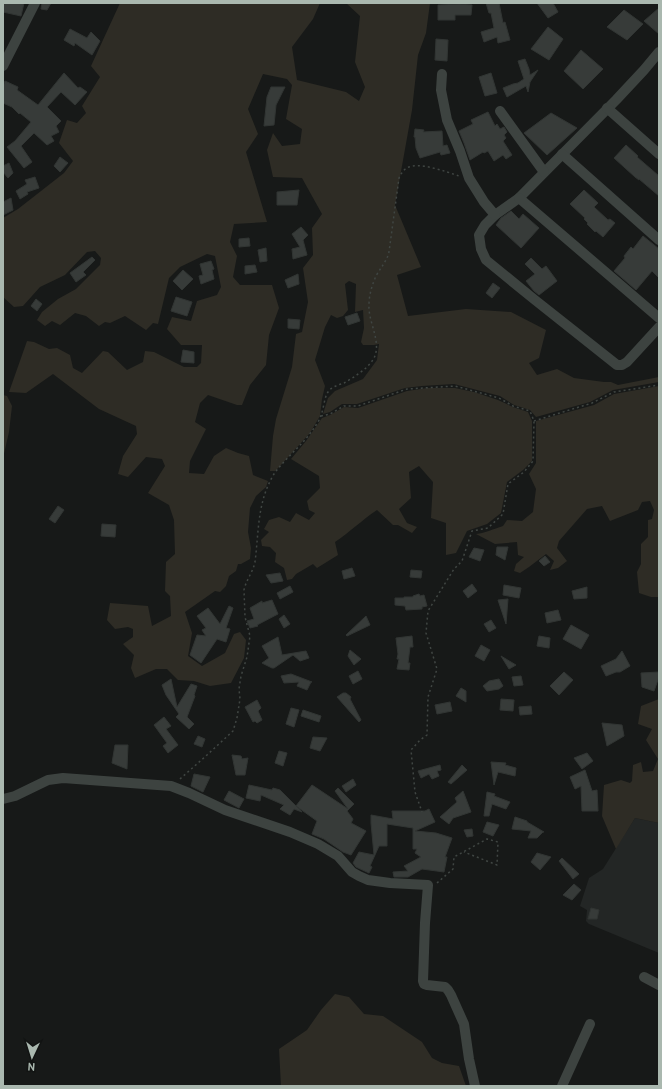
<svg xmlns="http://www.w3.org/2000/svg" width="662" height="1089" font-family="'PT Sans',sans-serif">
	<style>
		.built { fill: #232625 }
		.green { fill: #2e2c25 }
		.building { fill: #373b39; stroke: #313533 }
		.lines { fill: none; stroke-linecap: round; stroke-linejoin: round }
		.path { stroke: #404643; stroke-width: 1.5; stroke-dasharray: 2 3; stroke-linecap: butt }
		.street { stroke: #3d4340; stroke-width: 10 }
	</style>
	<rect width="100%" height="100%" fill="#171918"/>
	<path class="built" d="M635,818l24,5v130l-70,-29 -3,-3 1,-11 -7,-4 9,-28 14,-9z"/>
	<g class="green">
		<path d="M120,3h200l-7,16 -21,28 5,33 49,12 13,9 6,-14 -10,-25 5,-46 -14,-13h84l-4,30 -8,22 -6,55 -17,95 26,62 -24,8 11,41 58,-7 45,3 35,18 -7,28 -10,5 8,12 20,-6 17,9 30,4h7l7,3 41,-8v5l-46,8 -23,12 -54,15 -6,-7 -16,-5 -14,-9 -46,-12 -32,2 -17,2 -48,16h-15l-12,8 -7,2 5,-16 7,-7 28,-12 14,-19 2,-16 -5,1h-11l-2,-3 3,-14 -1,-18 -8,2 1,-28 -7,-3 -4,3 3,26 -5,6 -6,2 -6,-3 -6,12 -10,33 10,26 -3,13 -2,17 -10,17 -30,33 -5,5h-5l3,-35 3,-17 16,-52 4,-33 6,-2 6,-30 -5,-34 10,-13 -1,-27 10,-14 -20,-36 -29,-1 -6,-27 6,-17 9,13 18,-2 2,-15 -16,-10 6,-34 -5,-6 -24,-5 -15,35 10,25 -12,18 21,70 -33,2 -4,18 7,14 -4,21 7,8h32l7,23 -10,27 -3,30 -16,20 -8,20h-5l-29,-10 -8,8 -5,19 11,7 -16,32 -1,12 15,1 10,-18 12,-8 12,5 11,3 4,19 15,6 -2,6 -10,9 -6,12 -2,24 3,16 -1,11 -9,5h-3l-2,7 -7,5 -3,10 -6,6 -5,-1 -30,21 7,21 -4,23 14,10 23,-13 9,-19 6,-2 6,8 -2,18 -13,25 -21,3 -16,-5 -16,-1 -11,-11h-11l-21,9 -4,-10 3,-13 -11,-11 10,-7v-8l-5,-2 -13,2 -8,-9 3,-17 38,3 4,20 19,-10 -1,-20 -5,-5 1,-29 9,-8 -1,-34 -5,-15 -21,-12 17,-27 -3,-7 -16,-2 -18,20 -10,-3 5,-18 14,-22 -1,-8 -37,-17 -46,-35 -27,19 -17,-1 18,-51 7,1 15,7 8,-1 13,7 3,13 9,5 21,-22 5,1 19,18 16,-8 2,-11 9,1 30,15h13l4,-4 1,-18h-21l-14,-16 5,-12 19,4 6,-20 20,-6 4,-8 -6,-31 -8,-2 -27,13 -11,11 -11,46 -5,-1 -7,7 -21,-14 -15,7 -5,-1 -6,4 -13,-10 -11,-3 -15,12 -8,-4 -7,5 -8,-6 5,-8 16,-13 18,-10 24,-24 1,-7 -6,-7 -8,1 -22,23 -25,12 -17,19 -9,1 -11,-10v-79l15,-9 46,-36 9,-12 -14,-18 8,-23 10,3 9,-10 -4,-7 18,-29 -9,-11z"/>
		<path d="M659,386v211h-8l-12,-4 -2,-21 4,-8v-20l7,-7v-17l4,-1 2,-9 -4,-9 -8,1 -4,8 -28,11 -8,-15 -15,3 -28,32 -2,7 10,13 -9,7 -8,2 4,-9 -8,-7 -17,13 -9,6 -6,-2 2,-7 8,-7 -6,-2 -1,-13 -22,2 -19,-10c10,-1 17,-5 27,-8l4,-6 15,1 11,-9 3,-23 -7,-15 7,-11v-42l58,-16 20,-11z"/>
		<path d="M427,388h28l19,4 24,8 15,7 15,5 4,9v40l-9,9 -16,12 -6,31 -14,11 -20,7 -11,22 -10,2v-32l-15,-5 2,-36 -14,-16 -10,6 2,26 -12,11 8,14 10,4 -5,6 -14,-8h-5l-16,-15c-15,10 -27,22 -42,32l3,13 -21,13 -4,-4 -17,10 -4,5 -5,1 -3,-12 -9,-6 1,-9 -6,-6 -8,-1 -1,-6 8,-8 -5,-3 5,-9 10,-3 11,5 6,-9 13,7 6,-7 -6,-3 -2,-9 13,-13 -1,-12 -28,-17 15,-18 16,-23 8,-3 14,-8 14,1 49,-17z"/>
		<path d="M3,395l4,1 5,10 -3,26 -6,26z"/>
		<path d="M659,699v124l-24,-5 -19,31 -14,-33 2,-31 17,-5 9,3 2,-2 1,-16 8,-3 2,10 10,-1 5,-12 -12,-19 6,-11 -14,-5 3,-18z"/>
		<path d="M335,994l14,3 15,17 19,2 39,26 10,16 10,5 17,3 7,20h-185l-2,-37 28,-19 14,-20z"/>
	</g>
	<g class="building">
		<path d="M3,3h21l-3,13 -18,-4z"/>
		<path d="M42,3h9l-4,7 -6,-1z"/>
		<path d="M486,3h13l4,20 2,-1 5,18 -12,3 -1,-6 -13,5 -3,-10 13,-4 -3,-15h-2z"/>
		<path d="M537,3h16l5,9 -10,6z"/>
		<path d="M459,4l13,1 -1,10h-16v5h-17v-15z"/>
		<path d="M659,8v26l-15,-13z"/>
		<path d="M624,10l19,14 -16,16 -20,-13z"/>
		<path d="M548,27l15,12 -14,21 -18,-11z"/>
		<path d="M70,29l17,9 4,-6 9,9 -8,14 -17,-12 -1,3 -10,-6z"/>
		<path d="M436,39l12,1 -1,21 -12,-1z"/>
		<path d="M581,50l22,19 -20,20 -19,-18z"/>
		<path d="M525,59l4,10 1,6 8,-5 -8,12 -2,10 -2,-6 -19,11 -4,-9 10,-4 5,-1 6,-4 -6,-18z"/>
		<path d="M64,73l14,15 2,-1 7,5 -12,13 -14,-13 -14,15 14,14 -5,5 3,6 -8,4 3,5 -7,4 -13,-12 -13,13 11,16 -8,6 -17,-21 8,-6 16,-19 -11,-9 -1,1 -7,-7 -9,-4v-17l2,-5 13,6 -1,3 21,15z"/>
		<path d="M491,73l6,20 -12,3 -6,-19z"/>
		<path d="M271,87h14l-9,18 -2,20 -10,1 3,-29z"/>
		<path d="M488,112l7,14 2,-2 3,5 4,-2 3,5 -3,3 2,3 -3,3 9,14 -6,4 -3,-4 -9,6 -6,-10 -4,2 -1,-1 -13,8 -6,-17 -5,-12 14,-7 -2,-4z"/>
		<path d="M551,113l26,15 -30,27 -23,-22z"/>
		<path d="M415,129l9,1 -1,2 19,-1 1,15 4,-1 3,8 -9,2 -1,-3 -20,6 -4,-10 -1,-11h-1z"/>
		<path d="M626,145l12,11 -1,1 22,19v20l-20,-17v1l-4,-3 -21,-19z"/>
		<path d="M60,157l8,6 -8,9 -6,-6z"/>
		<path d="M9,163l4,10 -5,5 -5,-6v-6z"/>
		<path d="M35,177l4,11 -12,4 1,2 -8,5 -4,-8 11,-7 -2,-4z"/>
		<path d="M299,190l-2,15h-20v-13z"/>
		<path d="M584,190l14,13 -4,4 14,13 2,-1 5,4 -12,14 -7,-6 -1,1 -8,-8 1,-1 -4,-4 1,-1 -15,-14z"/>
		<path d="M11,198l2,12 -10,5v-13z"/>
		<path d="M511,211l8,8 4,-5 16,14 -18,20 -25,-23 5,-7z"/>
		<path d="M301,227l7,8 -5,5 4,15 -14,4 -1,-10 8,-2 -8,-13z"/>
		<path d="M643,236l16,13v29l-7,-7 -16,19 -22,-19 11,-13 -1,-2 7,-9 2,2z"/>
		<path d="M249,238l1,8 -11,1v-8z"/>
		<path d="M266,248l1,13 -7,1 -2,-12z"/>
		<path d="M92,257l3,3 -12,12 3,3 -10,7 -6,-9z"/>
		<path d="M531,258l11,11 4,-3 11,15 -18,14 -5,-4 -8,-10 9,-7 -10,-10z"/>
		<path d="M211,261l3,8 -2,1 2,9 -13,5 -2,-8 4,-1 -3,-11z"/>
		<path d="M255,265l2,7 -12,2v-8z"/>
		<path d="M183,270l10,9 -11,11 -9,-9z"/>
		<path d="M298,274l1,10 -11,4 -3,-8z"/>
		<path d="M493,283l7,5 -8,10 -6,-5z"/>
		<path d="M176,297l16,5 -5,14 -16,-5z"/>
		<path d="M36,299l6,5 -5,7 -6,-5z"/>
		<path d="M357,313l3,8 -12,4 -3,-8z"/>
		<path d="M288,319l12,1 -1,9 -11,-1z"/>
		<path d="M183,350l11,2v11l-13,-1z"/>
		<path d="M58,506l6,4 -9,13 -6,-4z"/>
		<path d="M102,524l14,1 -1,12 -14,-1z"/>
		<path d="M497,547h11l-3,13 -9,-5z"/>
		<path d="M474,548l10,2 -4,11 -11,-4z"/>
		<path d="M545,556l5,6 -6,4 -5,-5z"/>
		<path d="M352,568l3,8 -11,3 -2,-8z"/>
		<path d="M411,570l11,1 -1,7 -11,-1z"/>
		<path d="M280,573l3,8 -12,2 -5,-8z"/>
		<path d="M472,584l5,7 -9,7 -5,-7z"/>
		<path d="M504,585l17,3 -2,10 -16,-3z"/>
		<path d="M290,586l3,6 -13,7 -3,-6z"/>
		<path d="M587,587v11l-13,1 -2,-8z"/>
		<path d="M419,594l1,2 4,-1 3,11 -5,1v2l-16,1 -1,-4 -10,-1v-7h9v-1h9v-1z"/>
		<path d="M508,599l-2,25 -8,-24z"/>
		<path d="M272,600l6,14 -21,11 1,1 -8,2 -3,-7 7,-2 -4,-11 12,-7v2z"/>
		<path d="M229,606l4,2 -7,20 4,1 -4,13 -9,-3 -16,24 -11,-8 7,-20 9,1 -4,-6 4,-2 -9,-12 11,-8 12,16z"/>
		<path d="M558,610l3,10 -14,3 -2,-10z"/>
		<path d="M284,615l6,9 -6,4 -5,-9z"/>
		<path d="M366,616l4,9 -23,11 -1,-1z"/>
		<path d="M491,620l5,8 -7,4 -5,-8z"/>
		<path d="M571,625l18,10 -8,14 -18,-10z"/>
		<path d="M412,636l1,11h-3l-2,16h2l-1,7 -12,-1 2,-10h-2l1,-5 -2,-16z"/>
		<path d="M539,636l11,2 -1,10 -12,-2z"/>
		<path d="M278,637l4,18 24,-4 3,7 -9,3 -7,-6 -19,13h-2l-10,-5 7,-5 -7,-12z"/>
		<path d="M481,645l9,5 -6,11 -9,-5z"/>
		<path d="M350,650l11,9 -7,6 -6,-9z"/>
		<path d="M622,651l8,15 -10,6h-4l-10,4 -5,-10 15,-7z"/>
		<path d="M501,656l15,9 -7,4z"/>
		<path d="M358,671l4,8 -9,5 -4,-8z"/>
		<path d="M564,672l9,8 -14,15 -9,-9z"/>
		<path d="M659,672v5l-5,14 -12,-4 -1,-14z"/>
		<path d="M291,674l21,8h-1l-4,8 -10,-4 2,-4 -15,1 -3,-7z"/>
		<path d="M521,676l2,9 -9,1 -2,-9z"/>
		<path d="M171,679l6,28 14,-23 6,2 -3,9 1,1 -8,21 7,7 -5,5 -13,-12 3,-3 -13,-19 -4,-10z"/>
		<path d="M499,679l4,7 -4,3 -12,2 -4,-5 6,-5z"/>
		<path d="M461,688l5,3v11l-10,-6z"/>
		<path d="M343,693h3l5,4 -1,2 11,21 -2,2 -22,-25z"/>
		<path d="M501,699l13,1 -1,11 -13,-1z"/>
		<path d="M257,700l4,8 -3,3 4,9 -5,3 -2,-2 -2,1 -8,-15z"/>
		<path d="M450,702l2,9 -15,3 -2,-9z"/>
		<path d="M531,706l1,8 -12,1 -1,-8z"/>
		<path d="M291,708l8,2 -5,17 -8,-3z"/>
		<path d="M303,710l18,6 -2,6 -18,-6z"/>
		<path d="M164,717l7,9 -5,3 12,16 -10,8 -5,-7 4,-3 -13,-18z"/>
		<path d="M602,723l20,2 2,11 -17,10z"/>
		<path d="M198,736l7,3 -3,8 -8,-3z"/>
		<path d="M313,737l14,1 -7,13 -10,-3z"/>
		<path d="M115,745h13l-1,24 -15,-6z"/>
		<path d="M279,751l8,2 -4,13 -8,-3z"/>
		<path d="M587,753l6,8 -11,8 -8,-11z"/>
		<path d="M232,755l9,1 1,3 6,-1 -3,17h-9z"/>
		<path d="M491,762l15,1 -1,2 11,3 -1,8 -17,-4 -4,13z"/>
		<path d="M440,765l1,5 -4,1 2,5 -7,3 -3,-5 -8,4 -3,-7z"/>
		<path d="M462,765l5,5 -16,14 -3,-2z"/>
		<path d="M585,770l7,21 5,-1 1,21h-16l-1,-25 -6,3 -5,-12z"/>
		<path d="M194,774l16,3 -7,15 -12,-6z"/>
		<path d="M353,779l3,6 -10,7 -4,-6z"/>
		<path d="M249,785l23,5 1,-2 7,2 22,22 -8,-3 -4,6 -10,-6 4,-4 -23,-10 -1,6 -14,-3z"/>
		<path d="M312,785l36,24 -13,-18 3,-3 16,16 -7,7 6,8 -2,4 15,8 -15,24 -8,-3 -19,-13 -12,-5 5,-13 -21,-15z"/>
		<path d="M229,791l15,8 -5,9 -15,-8z"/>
		<path d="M463,791l8,21 -18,6 -4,6 -9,-7 17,-15 -2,-4z"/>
		<path d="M487,792l8,2 -1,2 16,6 -4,7 -14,-5 -3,12h-5z"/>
		<path d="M429,809l6,13 -20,9 21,2 16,5 -7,19h2l-3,15 -22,-3 -14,8h-14l-1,-5 15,-1 -4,-5 17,-9 -6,-4 2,-4h-4v-21l-26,-4v22h-8l-9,20 2,1 -3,6 -13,-6 -3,-4 6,-11 15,3 -3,-32v-8l22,4 -1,-8h33z"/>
		<path d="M515,817l12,4v1l17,10h-1l-6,6h-9l3,-7 -19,-2z"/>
		<path d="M487,822l12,3 -6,11 -10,-4z"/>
		<path d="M472,829l1,7 -6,1 -3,-7z"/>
		<path d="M537,853l14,4 -11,13 -9,-8z"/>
		<path d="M562,858l17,16 -6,5 -14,-18z"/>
		<path d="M574,884l7,6 -9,10 -9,-5z"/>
		<path d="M591,908l8,2 -2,9h-9z"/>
	</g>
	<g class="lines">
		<g class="path">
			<path d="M321,416l9,-2 14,-8h14l49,-17 48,-3 44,12 14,8 17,5 4,10 -1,40 -9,11 -16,12 -5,30 -15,14 -16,3 -10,30 -8,8 -26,42 -2,22 11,36 -9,28 -1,38 -7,5 -9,10 4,42 7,20"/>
			<path d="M534,421l58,-18 22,-11 45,-7"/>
			<path d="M180,779l27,-24 26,-24 4,-13 3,-19 -1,-10 2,-13 6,-19 3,-21 -5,-19 -1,-27c2,-10 9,-18 11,-28 4,-31 2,-60 19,-88 11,-16 29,-29 40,-46 3,-4 6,-9 7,-13 3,-7 3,-17 7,-23 3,-5 10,-7 16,-9 10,-6 24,-14 30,-25 8,-16 -6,-36 -5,-53 0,-10 3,-20 7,-29 5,-9 11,-15 13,-24l10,-74c2,-4 4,-8 8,-10 11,-7 40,4 52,8"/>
			<path d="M437,883l16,-14 1,-12 33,-18 11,3 -1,23 -33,-13"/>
		</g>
		<g class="street">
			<path d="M659,52l-15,18 -28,30 -97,98 -24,17 -10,10 -6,10 2,14 5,11 49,40 82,65h5l5,-3 32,-35"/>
			<path d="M3,66l32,-63"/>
			<path d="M442,74l-1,16 6,30 13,31 9,27 15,24 11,13"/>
			<path d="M607,108l52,46"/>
			<path d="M500,111l44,61"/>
			<path d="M562,154l97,86"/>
			<path d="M519,198l140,120"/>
			<path d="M3,799l12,-3 33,-16 15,-2 108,8 18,7 36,17 65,22 28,12 20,12 14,16 7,4 9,4 22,3 38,2 -3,38 -2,58 1,3 3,1 18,2 3,3 3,5 13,29 5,35 6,27"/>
			<path d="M644,977l15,8"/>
			<path d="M562,1086l28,-62"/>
		</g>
	</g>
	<rect width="662" height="1089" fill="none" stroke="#aab8af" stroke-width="8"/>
	<g transform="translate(32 1057) rotate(184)" stroke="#121413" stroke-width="3" paint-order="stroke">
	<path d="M0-3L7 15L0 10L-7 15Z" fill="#aab8af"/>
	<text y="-6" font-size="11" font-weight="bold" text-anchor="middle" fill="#aab8af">N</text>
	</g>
</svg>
